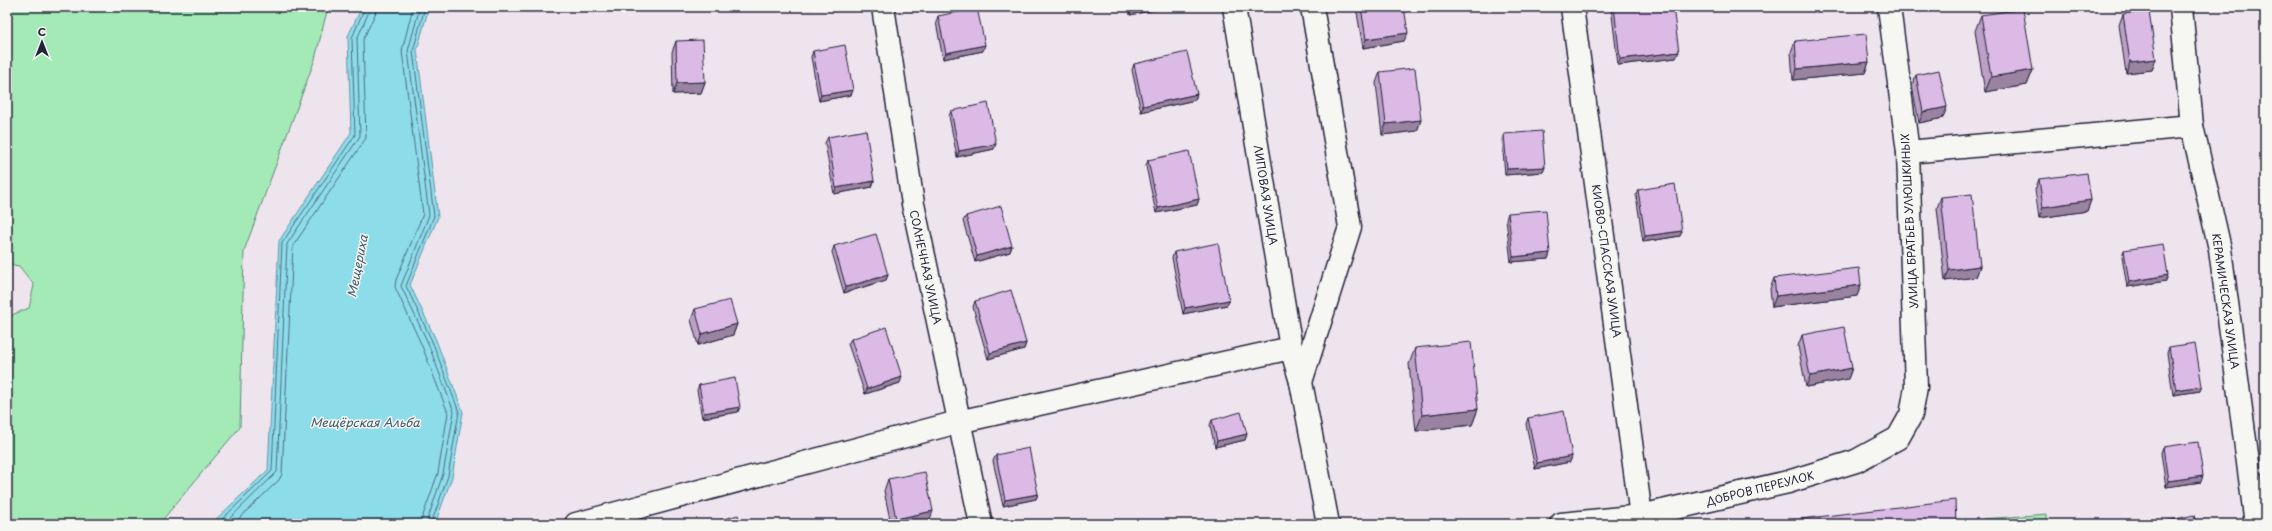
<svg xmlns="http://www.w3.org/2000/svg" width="2272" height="531" font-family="'Playpen Sans',sans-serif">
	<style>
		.green { fill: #a3eab7; stroke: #628679 }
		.water { fill: #8ddcea; stroke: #6292a4 }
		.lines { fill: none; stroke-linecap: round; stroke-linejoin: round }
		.shore { stroke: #4d6c81; stroke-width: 1 }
		.minor-casing { stroke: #22223b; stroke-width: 25 }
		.minor { stroke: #f6f6f2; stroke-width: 22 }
		.wall { fill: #bda0c6; stroke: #22223b }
		.shaded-wall { fill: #9a82a1; stroke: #22223b }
		.building { fill: #dcbae6; stroke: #22223b }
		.labels { text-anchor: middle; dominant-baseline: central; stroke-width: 3; stroke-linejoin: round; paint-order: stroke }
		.street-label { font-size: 11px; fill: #22223b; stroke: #f6f6f2 }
		.water-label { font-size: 12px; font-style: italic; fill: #425a70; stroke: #f6f6f2 }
	</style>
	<rect width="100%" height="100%" fill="#eee4ee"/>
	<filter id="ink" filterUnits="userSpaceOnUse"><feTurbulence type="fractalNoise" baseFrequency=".025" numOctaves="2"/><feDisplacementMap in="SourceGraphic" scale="8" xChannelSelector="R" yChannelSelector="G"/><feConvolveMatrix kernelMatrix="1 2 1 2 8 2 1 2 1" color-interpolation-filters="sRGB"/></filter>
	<g filter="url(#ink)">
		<g class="green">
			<path d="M7,7h321l-13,52 -71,192 -4,176 -81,97h-152v-207l22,-9 5,-23 -15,-19 -12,-2z"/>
			<path d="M2047,514v10h-63l-1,-5z"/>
		</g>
		<path class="water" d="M362,7h67l-12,43 21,167 -28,68 26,55 27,72 -11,65 -17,47h-224l57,-54 11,-229 72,-108 -3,-97z"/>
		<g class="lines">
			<g class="shore">
				<path d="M413,7l-11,44 21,163 -27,66 -1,7 27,59 26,67 -10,60 -18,51"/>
				<path d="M420,7l-12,44 21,164 -28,71 27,57 26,69 -11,62 -17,50"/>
				<path d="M425,7l-12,44 21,165 -28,70 26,55 27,71 -11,64 -17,48"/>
				<path d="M217,524l55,-53 10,-228 73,-108 -3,-97 13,-31"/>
				<path d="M224,524l53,-52 10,-228 73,-108 -3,-97 14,-32"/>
				<path d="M233,524l46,-44 3,-6 11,-228 73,-108 -3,-98 12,-26 2,-7"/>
			</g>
			<g class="minor-casing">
				<g id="minor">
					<path d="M883,7l30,197 68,320"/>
					<path d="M1234,7l57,341 10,34 27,142"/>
					<path d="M1572,7l69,509"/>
					<path d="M2181,7l11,119 28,123 36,275"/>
					<path d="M1908,152l284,-26"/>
					<path d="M1301,382l49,-155 -38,-220"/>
					<path d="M576,524l382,-102 333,-74"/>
					<path d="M1561,524l80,-8 147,-34 68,-21 42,-23 13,-23 5,-28 -8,-235 -19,-145"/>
				</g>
			</g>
			<use href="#minor" class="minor"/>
		</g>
		<g class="wall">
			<path d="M1128,7h40l-38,8z"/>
			<path d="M1356,7h48v34l-41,7z"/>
			<path d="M1611,7h62l3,51 -58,7z"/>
			<path d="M2123,14l33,45 -4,11 -26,3 -7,-48z"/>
			<path d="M1981,15l52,55 -6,15 -42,7 -10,-61z"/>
			<path d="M938,16l45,35 -40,8 -7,-37z"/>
			<path d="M676,41l29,41 -4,11 -28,1 -1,-42z"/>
			<path d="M1795,41l74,21 -4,11 -72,7 -2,-28z"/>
			<path d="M813,51l40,39 -2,5 -32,6 -8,-44z"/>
			<path d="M1134,64l63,30 -2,6 -54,12 -9,-42z"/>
			<path d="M1380,72l41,48 -4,11 -35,4 -6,-52z"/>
			<path d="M1916,75l27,43 -24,5 -7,-37z"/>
			<path d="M951,111l43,38 -37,8 -8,-41z"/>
			<path d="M1504,134l41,33 -2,5 -38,3 -3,-36z"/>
			<path d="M828,137l46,44 -2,6 -38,7 -9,-51z"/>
			<path d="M1148,160l51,39 -2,6 -41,8 -10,-47z"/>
			<path d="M2039,179l52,21 -4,11 -48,7 -4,-28z"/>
			<path d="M1638,190l44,41 -2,5 -37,6 -7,-47z"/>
			<path d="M1941,197l39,69 -4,11 -31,4 -8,-73z"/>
			<path d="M1508,213l42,40 -2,6 -37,3 -5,-43z"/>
			<path d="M966,216l46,30 -2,6 -35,10 -12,-41z"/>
			<path d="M834,246l54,29 -2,5 -42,13 -12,-41z"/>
			<path d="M2124,250l42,31 -39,6 -5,-31z"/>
			<path d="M1174,252l55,48 -2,5 -44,9 -11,-56z"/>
			<path d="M1774,278l87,7 -4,11 -85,11 -2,-18z"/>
			<path d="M975,301l51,42 -2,6 -36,10 -15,-52z"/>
			<path d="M695,309l42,15 -4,11 -35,10 -7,-25z"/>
			<path d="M1802,335l50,33 -4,11 -42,8 -8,-41z"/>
			<path d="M851,339l49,44 -35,11 -17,-50z"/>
			<path d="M2169,347l31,44 -27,4 -6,-42z"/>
			<path d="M1415,348l63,61 -6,16 -56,6 -7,-67z"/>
			<path d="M699,385l39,27 -36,6 -5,-28z"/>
			<path d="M1528,418l44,38 -2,6 -35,7 -9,-45z"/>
			<path d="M1212,420l35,14 -2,6 -30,7 -5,-22z"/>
			<path d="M2163,447l38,35 -35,5 -5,-34z"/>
			<path d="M996,455l42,39 -2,5 -33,7 -10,-45z"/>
			<path d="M888,479l41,43 -10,2h-28l-7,-33z"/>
		</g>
		<g class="shaded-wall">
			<path d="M810,7h7l-8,2z"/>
			<path d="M1133,7h35l-38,8z"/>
			<path d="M1408,33l-4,8 -41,7 3,-9z"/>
			<path d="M985,45l-2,6 -40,8 3,-6z"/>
			<path d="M1679,52l-3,6 -58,7 2,-6z"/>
			<path d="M2156,59l-4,11 -26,3 4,-11z"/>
			<path d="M1869,62l-4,11 -72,7 4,-11z"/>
			<path d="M2033,70l-6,15 -42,7 6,-15z"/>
			<path d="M705,82l-4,11 -28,1 4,-11z"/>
			<path d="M853,90l-2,5 -32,6 2,-6z"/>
			<path d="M1197,94l-2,6 -54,12 2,-6z"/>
			<path d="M1947,107l-4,11 -24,5 4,-11z"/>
			<path d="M1421,120l-4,11 -35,4 4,-11z"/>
			<path d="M996,144l-2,5 -37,8 2,-6z"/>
			<path d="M1545,167l-2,5 -38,3 2,-6z"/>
			<path d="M874,181l-2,6 -38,7 2,-6z"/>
			<path d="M1199,199l-2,6 -41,8 2,-5z"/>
			<path d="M2091,200l-4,11 -48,7 4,-11z"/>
			<path d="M1682,231l-2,5 -37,6 2,-6z"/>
			<path d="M1012,246l-2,6 -35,10 2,-6z"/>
			<path d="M1550,253l-2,6 -37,3 2,-5z"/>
			<path d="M1980,266l-4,11 -31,4 4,-11z"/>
			<path d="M888,275l-2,5 -42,13 2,-6z"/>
			<path d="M2168,275l-2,6 -39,6 2,-5z"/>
			<path d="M1861,285l-4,11 -85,11 4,-11z"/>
			<path d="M1229,300l-2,5 -44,9 2,-6z"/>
			<path d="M737,324l-4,11 -35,10 4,-11z"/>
			<path d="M1026,343l-2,6 -36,10 2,-6z"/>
			<path d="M1852,368l-4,11 -42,8 4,-11z"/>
			<path d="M902,377l-2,6 -35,11 2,-5z"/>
			<path d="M2202,386l-2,5 -27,4 3,-5z"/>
			<path d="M740,407l-2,5 -36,6 2,-5z"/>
			<path d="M1478,409l-6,16 -56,6 6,-16z"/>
			<path d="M1247,434l-2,6 -30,7 2,-6z"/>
			<path d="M1572,456l-2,6 -35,7 2,-6z"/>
			<path d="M2203,476l-2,6 -35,5 2,-6z"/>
			<path d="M1038,494l-2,5 -33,7 2,-6z"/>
			<path d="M933,511l-4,11 -10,2h-25l2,-5z"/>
		</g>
		<g class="building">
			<path d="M1361,7h43l4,26 -42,6z"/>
			<path d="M1614,7h59l6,45 -59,7z"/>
			<path d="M977,8l8,37 -39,8 -8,-37z"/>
			<path d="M2023,9l10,61 -42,7 -10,-62z"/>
			<path d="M2149,11l7,48 -26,3 -7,-48z"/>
			<path d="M1866,34l3,28 -72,7 -2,-28z"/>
			<path d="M703,40l2,42 -28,1 -1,-42z"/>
			<path d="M845,45l8,45 -32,5 -8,-44z"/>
			<path d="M1187,52l10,42 -54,12 -9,-42z"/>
			<path d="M1415,68l6,52 -35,4 -6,-52z"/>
			<path d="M1939,70l8,37 -24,5 -7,-37z"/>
			<path d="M988,103l8,41 -37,7 -8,-40z"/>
			<path d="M866,130l8,51 -38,7 -8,-51z"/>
			<path d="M1542,131l3,36 -38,2 -3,-35z"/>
			<path d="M1189,151l10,48 -41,9 -10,-48z"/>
			<path d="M2087,173l4,27 -48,7 -4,-28z"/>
			<path d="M1675,184l7,47 -37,5 -7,-46z"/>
			<path d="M1972,194l8,72 -31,4 -8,-73z"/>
			<path d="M1001,206l11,40 -35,10 -11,-40z"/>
			<path d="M1546,210l4,43 -37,4 -5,-44z"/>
			<path d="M876,234l12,41 -42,12 -12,-41z"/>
			<path d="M1218,243l11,57 -44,8 -11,-56z"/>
			<path d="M2163,244l5,31 -39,7 -5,-32z"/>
			<path d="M1859,268l2,17 -85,11 -2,-18z"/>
			<path d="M1011,290l15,53 -36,10 -15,-52z"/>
			<path d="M730,300l7,24 -35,10 -7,-25z"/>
			<path d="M886,327l16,50 -35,12 -16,-50z"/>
			<path d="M1844,327l8,41 -42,8 -8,-41z"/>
			<path d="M1471,342l7,67 -56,6 -7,-67z"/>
			<path d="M2195,343l7,43 -26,4 -7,-43z"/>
			<path d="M735,378l5,29 -36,6 -5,-28z"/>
			<path d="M1564,411l8,45 -35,7 -9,-45z"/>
			<path d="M1241,412l6,22 -30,7 -5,-21z"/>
			<path d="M2198,442l5,34 -35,5 -5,-34z"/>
			<path d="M1029,448l9,46 -33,6 -9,-45z"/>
			<path d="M925,472l8,39 -37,8 -8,-40z"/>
			<path d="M1955,500l1,24h-195z"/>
			<path d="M738,515l3,9h-29l-1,-1z"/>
			<path d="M2194,515l2,9h-34v-2z"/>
		</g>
	</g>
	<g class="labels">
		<g class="street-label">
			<text transform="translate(1266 195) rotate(81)">ЛИПОВАЯ УЛИЦА</text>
			<text transform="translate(1909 221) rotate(-93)">УЛИЦА БРАТЬЕВ УЛЮШКИНЫХ</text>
			<text transform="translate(1607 261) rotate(82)">КИОВО-СПАССКАЯ УЛИЦА</text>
			<text transform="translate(926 267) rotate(78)">СОЛНЕЧНАЯ УЛИЦА</text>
			<text transform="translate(2226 301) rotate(82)">КЕРАМИЧЕСКАЯ УЛИЦА</text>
			<text transform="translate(1760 488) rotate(-14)">ДОБРОВ ПЕРЕУЛОК</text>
		</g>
		<g class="water-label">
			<text transform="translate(357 266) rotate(-79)">Мещериха</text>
			<text x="365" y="422">Мещёрская Альба</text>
		</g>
	</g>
	<rect width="2272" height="531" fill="none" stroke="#f6f6f2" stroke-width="24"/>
	<rect x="12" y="12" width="2248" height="507" fill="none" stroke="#22223b" stroke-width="1.5" filter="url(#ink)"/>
	<g transform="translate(42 42)" stroke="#f6f6f2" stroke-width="3" paint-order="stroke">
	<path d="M0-3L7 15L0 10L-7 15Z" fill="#22223b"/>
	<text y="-6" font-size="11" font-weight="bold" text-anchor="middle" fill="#22223b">С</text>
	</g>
</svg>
